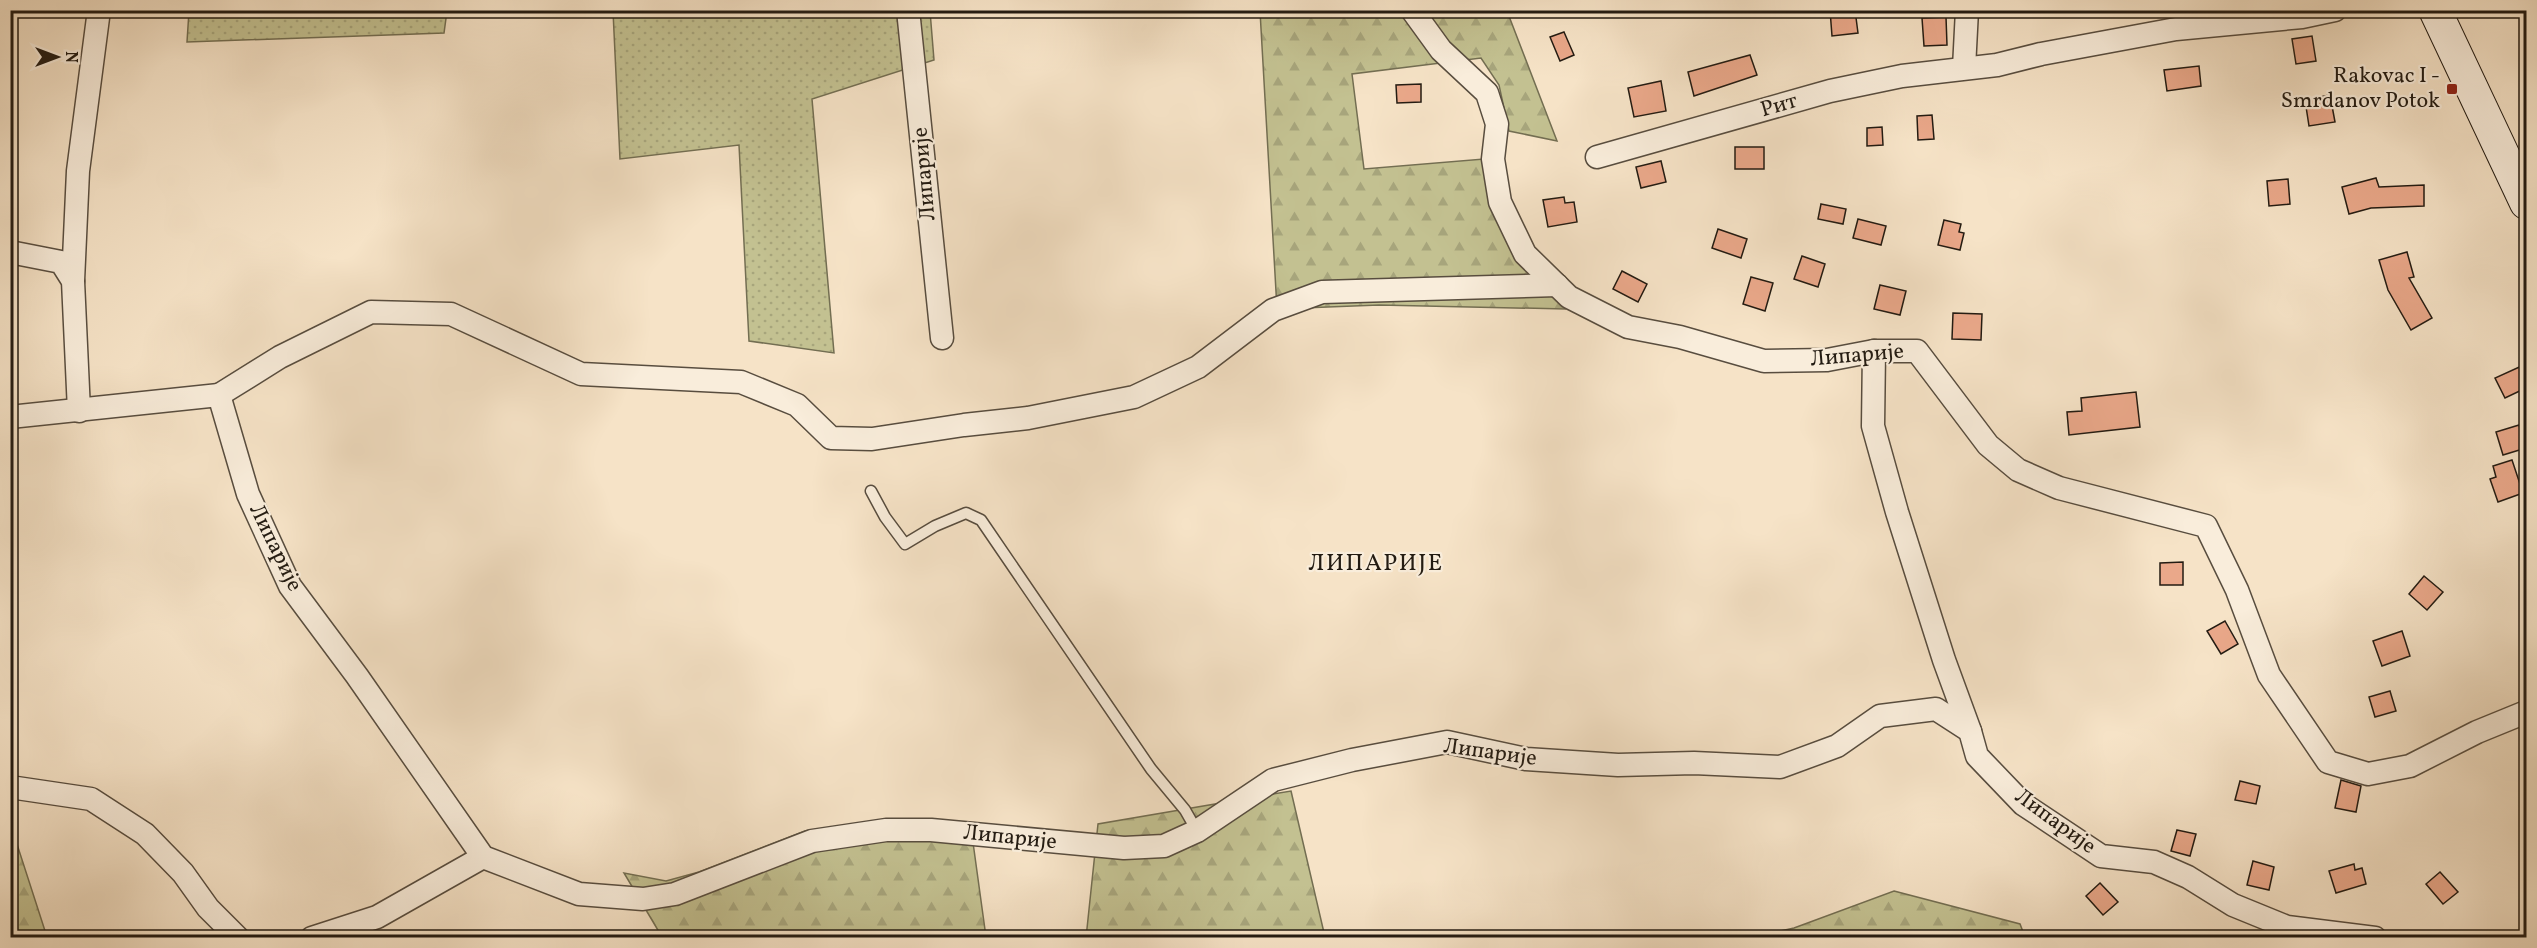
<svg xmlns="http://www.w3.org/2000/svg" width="2537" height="948" font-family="Vollkorn,serif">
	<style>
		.green { fill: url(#green-dots); stroke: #736e52; stroke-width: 1.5 }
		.forest { fill: url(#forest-firs); stroke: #736e52; stroke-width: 1.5 }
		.building { fill: #eaa88a; stroke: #231b12; stroke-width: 1.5 }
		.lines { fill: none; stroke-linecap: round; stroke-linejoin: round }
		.service-casing { stroke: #584d3f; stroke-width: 13 }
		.minor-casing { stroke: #584d3f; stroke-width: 25 }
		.secondary-casing { stroke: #231b12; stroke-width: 34 }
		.service { stroke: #f9eddb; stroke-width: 10 }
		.minor { stroke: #f9eddb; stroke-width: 22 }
		.secondary { stroke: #f9eddb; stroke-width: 32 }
		.poi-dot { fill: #8f2418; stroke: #f9eddb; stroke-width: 2 }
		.labels { text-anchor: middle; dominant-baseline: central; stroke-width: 4.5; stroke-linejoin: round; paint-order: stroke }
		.poi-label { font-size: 22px; fill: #231b12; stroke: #f9eddb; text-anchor: end }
		.street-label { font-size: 22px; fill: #231b12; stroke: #f9eddb }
		.neighbourhood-label { font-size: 24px; letter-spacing: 1.5px; fill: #231b12; stroke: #f9eddb }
	</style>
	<defs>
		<pattern id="green-dots" width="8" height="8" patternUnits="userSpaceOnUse" patternTransform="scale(1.5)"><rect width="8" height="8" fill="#c3c191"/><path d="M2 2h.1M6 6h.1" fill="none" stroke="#a7a57c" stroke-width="1.8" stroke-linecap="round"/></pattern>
		<pattern id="forest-firs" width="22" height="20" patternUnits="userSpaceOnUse" patternTransform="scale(1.5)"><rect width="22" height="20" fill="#c3c191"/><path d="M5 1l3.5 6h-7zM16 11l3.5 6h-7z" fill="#a7a57c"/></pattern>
	</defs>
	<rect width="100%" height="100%" fill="#f6e3c7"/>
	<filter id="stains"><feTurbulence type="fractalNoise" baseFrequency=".00333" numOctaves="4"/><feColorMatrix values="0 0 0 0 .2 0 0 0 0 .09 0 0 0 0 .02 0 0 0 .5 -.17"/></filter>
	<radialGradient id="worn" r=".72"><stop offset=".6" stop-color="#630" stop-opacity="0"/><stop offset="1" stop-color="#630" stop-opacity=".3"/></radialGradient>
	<g class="green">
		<path d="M189,11v-1l258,1 -3,22 -257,9z"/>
		<path d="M613,11h317l4,49 -122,39 22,254 -85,-12 -10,-196 -119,14z"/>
	</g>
	<g class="forest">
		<path d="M1260,11h247l50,130 -48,-10 -10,-46 -18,-27 -129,16 12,95 132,-11 4,24 65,127 -186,-4 -102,4z"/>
		<path d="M1291,791l34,146 -239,1 12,-114z"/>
		<path d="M899,822l72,6 15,109h-324l-38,-64 42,8 33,-9 106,-41z"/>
		<path d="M11,835l5,6 31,96h-36z"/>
		<path d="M1894,891l126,33 5,13h-273l42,-9z"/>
	</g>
	<g class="building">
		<path d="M1830,10h25l3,23 -26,3z"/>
		<path d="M1946,17l1,28 -23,1 -2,-28z"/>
		<path d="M1564,32l10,23 -14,6 -10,-24z"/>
		<path d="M2312,36l4,25 -20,3 -4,-25z"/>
		<path d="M1750,55l7,20 -63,21 -6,-24z"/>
		<path d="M2199,66l2,20 -34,5 -3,-21z"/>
		<path d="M1661,81l5,30 -32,6 -6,-29z"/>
		<path d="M1421,84v18l-24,1 -1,-18z"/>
		<path d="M2330,95l5,27 -26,4 -4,-26z"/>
		<path d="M1932,115l2,24 -16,1 -1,-24z"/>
		<path d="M1882,127l1,18 -16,1v-18z"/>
		<rect x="1735" y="147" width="29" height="22"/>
		<path d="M1661,161l5,21 -25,6 -5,-21z"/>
		<path d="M2376,178l3,9 45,-2v21l-53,2 -22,6 -7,-27z"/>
		<path d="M2288,179l2,25 -21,2 -2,-25z"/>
		<path d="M1564,197l1,6 9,-1 3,20 -29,5 -5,-27z"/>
		<path d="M1821,204l25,5 -3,15 -25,-5z"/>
		<path d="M1858,219l28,7 -5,19 -28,-7z"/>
		<path d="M1944,220l17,4 -2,8 5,1 -4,17 -22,-5z"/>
		<path d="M1718,229l29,10 -6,19 -29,-10z"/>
		<path d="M2407,252l7,25 -5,1 23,40 -21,12 -23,-40 -9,-30z"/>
		<path d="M1802,256l23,8 -7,23 -24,-8z"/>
		<path d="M1622,271l25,13 -9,18 -25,-13z"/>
		<path d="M1751,277l22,6 -8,28 -22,-7z"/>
		<path d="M1880,285l26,6 -6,24 -26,-6z"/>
		<path d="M1953,313l29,1 -1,26 -29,-1z"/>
		<path d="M2526,364v24l-21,10 -10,-20z"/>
		<path d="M2136,392l4,35 -71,8 -2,-23 15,-1 -1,-13z"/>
		<path d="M2519,425l7,23 -23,7 -7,-23z"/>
		<path d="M2512,460l11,33 -25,9 -8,-23 6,-2 -3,-11z"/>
		<path d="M2183,562v23h-23v-22z"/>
		<path d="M2424,576l19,16 -16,18 -18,-16z"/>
		<path d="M2225,621l13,23 -17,10 -14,-23z"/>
		<path d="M2402,631l8,25 -28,10 -9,-25z"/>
		<path d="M2390,691l6,20 -21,6 -6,-20z"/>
		<path d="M2341,780l20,6 -5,26 -21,-4z"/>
		<path d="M2240,781l20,5 -4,18 -21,-4z"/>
		<path d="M2177,830l19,4 -6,22 -19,-5z"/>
		<path d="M2253,861l21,6 -5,23 -22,-5z"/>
		<path d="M2354,864l1,6 7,-2 4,16 -30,9 -7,-22z"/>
		<path d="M2440,872l18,20 -15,12 -17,-20z"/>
		<path d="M2100,883l18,19 -15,13 -17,-19z"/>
	</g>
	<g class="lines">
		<g class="service-casing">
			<path id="service" d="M871,491l14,26 20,27 30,-18 31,-13 15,7 170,249 34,41 12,21"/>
		</g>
		<g class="minor-casing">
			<g id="minor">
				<path d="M908,10l34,328"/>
				<path d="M1412,10l29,40 46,43 10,31 -4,35 7,43 25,52 44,43 59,30 52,10 84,24 63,-1 47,-9h43l71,94 30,25 41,18 147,38 31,64 32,85 59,87 40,12 42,-8 67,-34 49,-20"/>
				<path d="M1964,68l3,-58"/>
				<path d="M1597,157l233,-66 72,-15 95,-11 44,-11 135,-25 126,-12 33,-7"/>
				<path d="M10,252l51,10 12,19 6,130"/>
				<path d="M73,281l5,-110 21,-161"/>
				<path d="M1874,351l-1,75 24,86 47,148 26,71"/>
				<path d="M219,395l61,-38 91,-45 80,2 130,60 160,8 56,23 34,33 41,1 92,-14 64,-7 106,-21 64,-30 75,-57 49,-18 235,-7"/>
				<path d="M10,417l209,-22 29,99 42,92 67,90 126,181 96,37 64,5 32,-5 137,-53 74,-11h45l193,18 40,-2 33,-15 76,-51 79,-20 95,-18 79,17 92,6 76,-2 86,4 57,-21 43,-30 56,-7 34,22 7,25 46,48 78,52 53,6 34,15 45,28 54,22 88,11"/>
				<path d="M10,787l81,12 54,35 38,39 25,35 30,30"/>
				<path d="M312,938l65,-21 106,-60"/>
			</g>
		</g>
		<g class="secondary-casing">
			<path id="secondary" d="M2435,10l91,193"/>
		</g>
		<use href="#service" class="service"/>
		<use href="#minor" class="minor"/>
		<use href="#secondary" class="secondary"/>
	</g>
	<rect class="poi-dot" x="2446" y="83" width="12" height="12" rx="3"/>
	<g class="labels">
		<g class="poi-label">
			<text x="2440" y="76">Rakovac I -<tspan x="2440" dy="25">Smrdanov Potok</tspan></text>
		</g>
		<g class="street-label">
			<text transform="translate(1779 106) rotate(-16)">Рит</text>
			<text transform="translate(925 174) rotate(-95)">Липарије</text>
			<text transform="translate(1857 356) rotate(-5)">Липарије</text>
			<text transform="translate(275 548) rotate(64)">Липарије</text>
			<text transform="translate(1490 753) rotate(8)">Липарије</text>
			<text transform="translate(2055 822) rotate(36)">Липарије</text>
			<text transform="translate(1010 838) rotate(6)">Липарије</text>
		</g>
		<g class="neighbourhood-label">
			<text x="1376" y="564">ЛИПАРИЈЕ</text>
		</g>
	</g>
	<rect width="2537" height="948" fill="none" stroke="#f6e3c7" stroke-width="36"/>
	<rect x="12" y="12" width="2513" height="924" fill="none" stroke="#231b12" stroke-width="3"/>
	<rect x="18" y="18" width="2501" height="912" fill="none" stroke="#231b12" stroke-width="1.5"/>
	<g transform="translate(57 57) rotate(90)" stroke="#f9eddb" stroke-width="4.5" paint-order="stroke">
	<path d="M0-4.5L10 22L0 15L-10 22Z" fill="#231b12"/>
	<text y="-9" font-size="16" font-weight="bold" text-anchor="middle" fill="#231b12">N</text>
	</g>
	<rect width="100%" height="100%" filter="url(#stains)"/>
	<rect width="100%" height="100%" fill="url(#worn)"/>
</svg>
